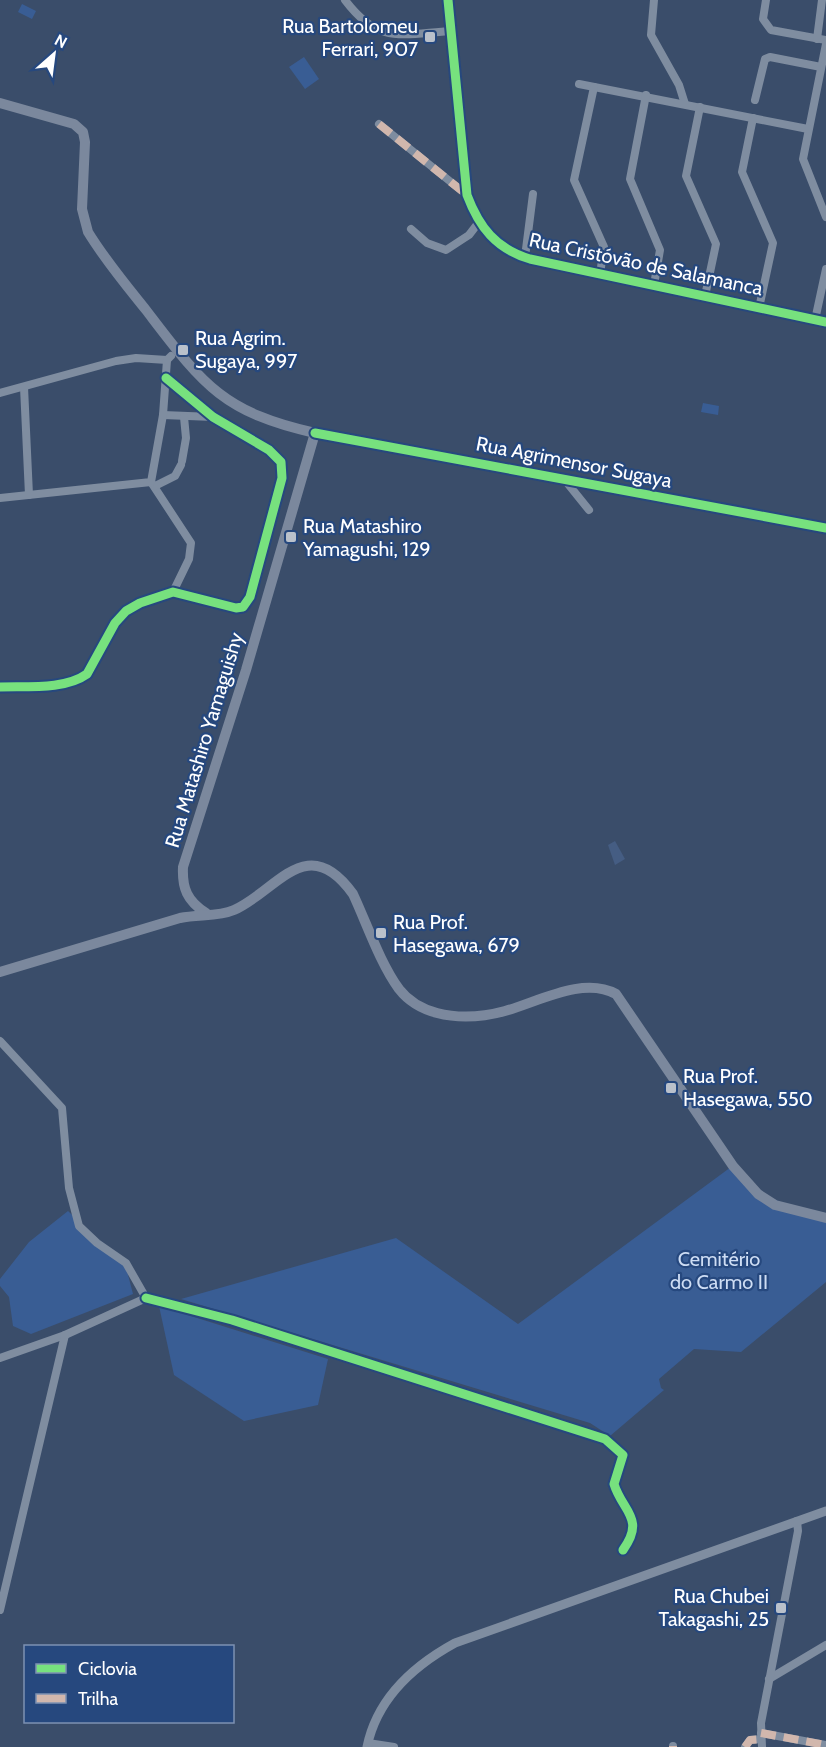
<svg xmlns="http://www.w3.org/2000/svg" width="826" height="1747" font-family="Cabin,sans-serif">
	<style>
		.green { fill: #395d94 }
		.water { fill: #455d83 }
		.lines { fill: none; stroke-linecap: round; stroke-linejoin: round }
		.minor { stroke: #7f8da0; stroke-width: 8 }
		.tertiary { stroke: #7f8da0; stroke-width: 9 }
		.secondary { stroke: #7b889d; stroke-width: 10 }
		.quiet { stroke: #d1b7ad; stroke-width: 8; stroke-dasharray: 15 8; stroke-linecap: butt }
		.cycleway-casing { stroke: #26487e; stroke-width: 13 }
		.cycleway { stroke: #77e17e; stroke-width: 9 }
		.poi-dot { fill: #bac1cb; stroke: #26487e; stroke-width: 2 }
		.labels { text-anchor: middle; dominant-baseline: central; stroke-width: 4.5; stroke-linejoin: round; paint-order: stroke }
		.poi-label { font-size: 20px; fill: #fff; stroke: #26487e; text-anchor: start }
		.street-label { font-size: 20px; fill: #fff; stroke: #26487e }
		.park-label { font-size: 20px; fill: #ceddf4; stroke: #26487e }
	</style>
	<rect width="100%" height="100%" fill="#3a4d6a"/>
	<g class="green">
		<path d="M22,4l14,7 -4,8 -14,-7z"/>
		<path d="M304,57l15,22 -14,10 -16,-22z"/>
		<path d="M703,403l16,3 -1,9 -17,-3z"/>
		<path d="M731,1167l16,20 79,35v60l-85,70 -47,-3 -35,30 2,9 3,2 -54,46 -20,-13 -409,-124 215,-61 122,86z"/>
		<path d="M68,1211l58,56 7,27 -102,40 -18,-8 -4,-29 -9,-11v-7l29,-37z"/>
		<path d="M159,1306l169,53 -10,46 -74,16 -70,-46z"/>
	</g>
	<path class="water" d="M615,841l10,18 -10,6 -7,-20z"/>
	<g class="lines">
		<g class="minor">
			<path d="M345,0c34,45 56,34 106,31"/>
			<path d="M448,0l19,195c12,32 29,54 63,64l296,63"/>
			<path d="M654,0l-3,35 28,50 6,19"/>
			<path d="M766,0l-3,19 8,11 55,10"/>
			<path d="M817,39l5,-39"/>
			<path d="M826,44l-23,115 23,58"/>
			<path d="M579,84l229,45"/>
			<path d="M594,87l-20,93 30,67 -4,27"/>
			<path d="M646,95l-16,84 30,71 -6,35"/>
			<path d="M755,100l10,-41 5,-2 51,10"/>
			<path d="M700,107l-14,69 30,68 -11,52"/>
			<path d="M753,118l-11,54 31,71 -14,65"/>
			<path d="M379,124l88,71"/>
			<path d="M411,229l16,14 19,7 23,-15 10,-13"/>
			<path d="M525,257l8,-63"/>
			<path d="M815,320l11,-51"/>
			<path d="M24,387l5,108"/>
			<path d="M0,393l116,-32 20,-3 31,2"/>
			<path d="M163,415l50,2"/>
			<path d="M315,433l511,95"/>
			<path d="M182,461l4,-23 -2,-21"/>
			<path d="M564,479l25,31"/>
			<path d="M151,482l40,61 -2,16 -16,33"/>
			<path d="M155,486l20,-10 6,-11"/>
			<path d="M0,498l151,-16 12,-67 4,-55 4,-4"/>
			<path d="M0,687c26,-1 65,3 87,-13l28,-51 11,-12 14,-8 33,-11 63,16 7,-1 7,-10 32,-119 -1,-16 -12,-12 -56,-33 -47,-39"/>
			<path d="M0,1041l62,67 7,80 10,38 18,17 29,20 20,35"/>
			<path d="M146,1298l86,22 373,119 18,16 -9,29c8,27 32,34 9,66"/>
			<path d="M0,1358l65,-23 81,-37"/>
			<path d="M0,1610l65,-275"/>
			<path d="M769,1679l57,-34"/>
			<path d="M761,1733l65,12"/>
			<path d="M368,1743l26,4"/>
			<path d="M673,1746v1"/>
			<path d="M745,1747l5,-7 11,-1"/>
			<path d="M762,1747l-1,-24 37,-192 -1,-10"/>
		</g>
		<path class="tertiary" d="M367,1747c10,-49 46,-81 88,-104l371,-132"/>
		<g class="secondary">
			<path d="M0,103l74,21 9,8 2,10 -3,67 6,23c17,28 38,53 58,78 56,73 75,102 169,123l-69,237 -63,197c-1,21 4,34 23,46"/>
			<path d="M0,972l180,-54c18,-4 38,-1 54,-8 43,-19 73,-80 119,-16 14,30 27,69 46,95 10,13 23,20 38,24 23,6 46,4 68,-2 33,-9 78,-35 111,-17l117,172 25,28 17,11 51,13"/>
		</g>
		<g class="quiet">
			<path d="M379,124l88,71"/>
			<path d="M761,1733l65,12"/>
			<path d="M673,1746v1"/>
			<path d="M745,1747l5,-7 11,-1"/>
		</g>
		<g class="cycleway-casing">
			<g id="cycleway">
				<path d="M448,0l19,195c12,32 29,54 63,64l296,63"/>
				<path d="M315,433l511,95"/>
				<path d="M0,687c26,-1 65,3 87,-13l28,-51 11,-12 14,-8 33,-11 63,16 7,-1 7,-10 32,-119 -1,-16 -12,-12 -56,-33 -47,-39"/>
				<path d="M146,1298l86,22 373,119 18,16 -9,29c8,27 32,34 9,66"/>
			</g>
		</g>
		<use href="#cycleway" class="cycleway"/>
	</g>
	<g class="poi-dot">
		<rect x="424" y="31" width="12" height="12" rx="3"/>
		<rect x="177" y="344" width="12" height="12" rx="3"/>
		<rect x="285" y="531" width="12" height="12" rx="3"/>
		<rect x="375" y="927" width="12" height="12" rx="3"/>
		<rect x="665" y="1082" width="12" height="12" rx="3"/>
		<rect x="775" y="1602" width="12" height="12" rx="3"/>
	</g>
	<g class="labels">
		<g class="poi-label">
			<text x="418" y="26" text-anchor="end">Rua Bartolomeu<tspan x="418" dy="23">Ferrari, 907</tspan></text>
			<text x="195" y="338">Rua Agrim.<tspan x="195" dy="23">Sugaya, 997</tspan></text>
			<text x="303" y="526">Rua Matashiro<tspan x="303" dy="23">Yamagushi, 129</tspan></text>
			<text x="393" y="922">Rua Prof.<tspan x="393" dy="23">Hasegawa, 679</tspan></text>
			<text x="683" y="1076">Rua Prof.<tspan x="683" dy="23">Hasegawa, 550</tspan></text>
			<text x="769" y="1596" text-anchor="end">Rua Chubei<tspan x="769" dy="23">Takagashi, 25</tspan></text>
		</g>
		<g class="street-label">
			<text transform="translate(646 264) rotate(12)">Rua Cristóvão de Salamanca</text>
			<text transform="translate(574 462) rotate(11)">Rua Agrimensor Sugaya</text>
			<text transform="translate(204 740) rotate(-73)">Rua Matashiro Yamaguishy</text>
		</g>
		<g class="park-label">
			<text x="719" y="1259">Cemitério<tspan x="719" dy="23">do Carmo II</tspan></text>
		</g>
	</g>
	<rect x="24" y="1645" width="210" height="78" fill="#26487e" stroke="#7d91b2" stroke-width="1.5"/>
	<rect x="36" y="1664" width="30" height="9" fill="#77e17e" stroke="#7d91b2" stroke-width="1.5"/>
	<text x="78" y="1675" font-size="18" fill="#ffffff">Ciclovia</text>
	<rect x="36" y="1694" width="30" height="9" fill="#d1b7ad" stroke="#7d91b2" stroke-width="1.5"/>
	<text x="78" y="1705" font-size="18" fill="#ffffff">Trilha</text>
	<g transform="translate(54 54) rotate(28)" stroke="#26487e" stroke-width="4.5" paint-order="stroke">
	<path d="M0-4.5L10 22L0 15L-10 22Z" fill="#ffffff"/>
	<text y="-9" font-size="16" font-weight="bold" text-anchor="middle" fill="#ffffff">N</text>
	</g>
</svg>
